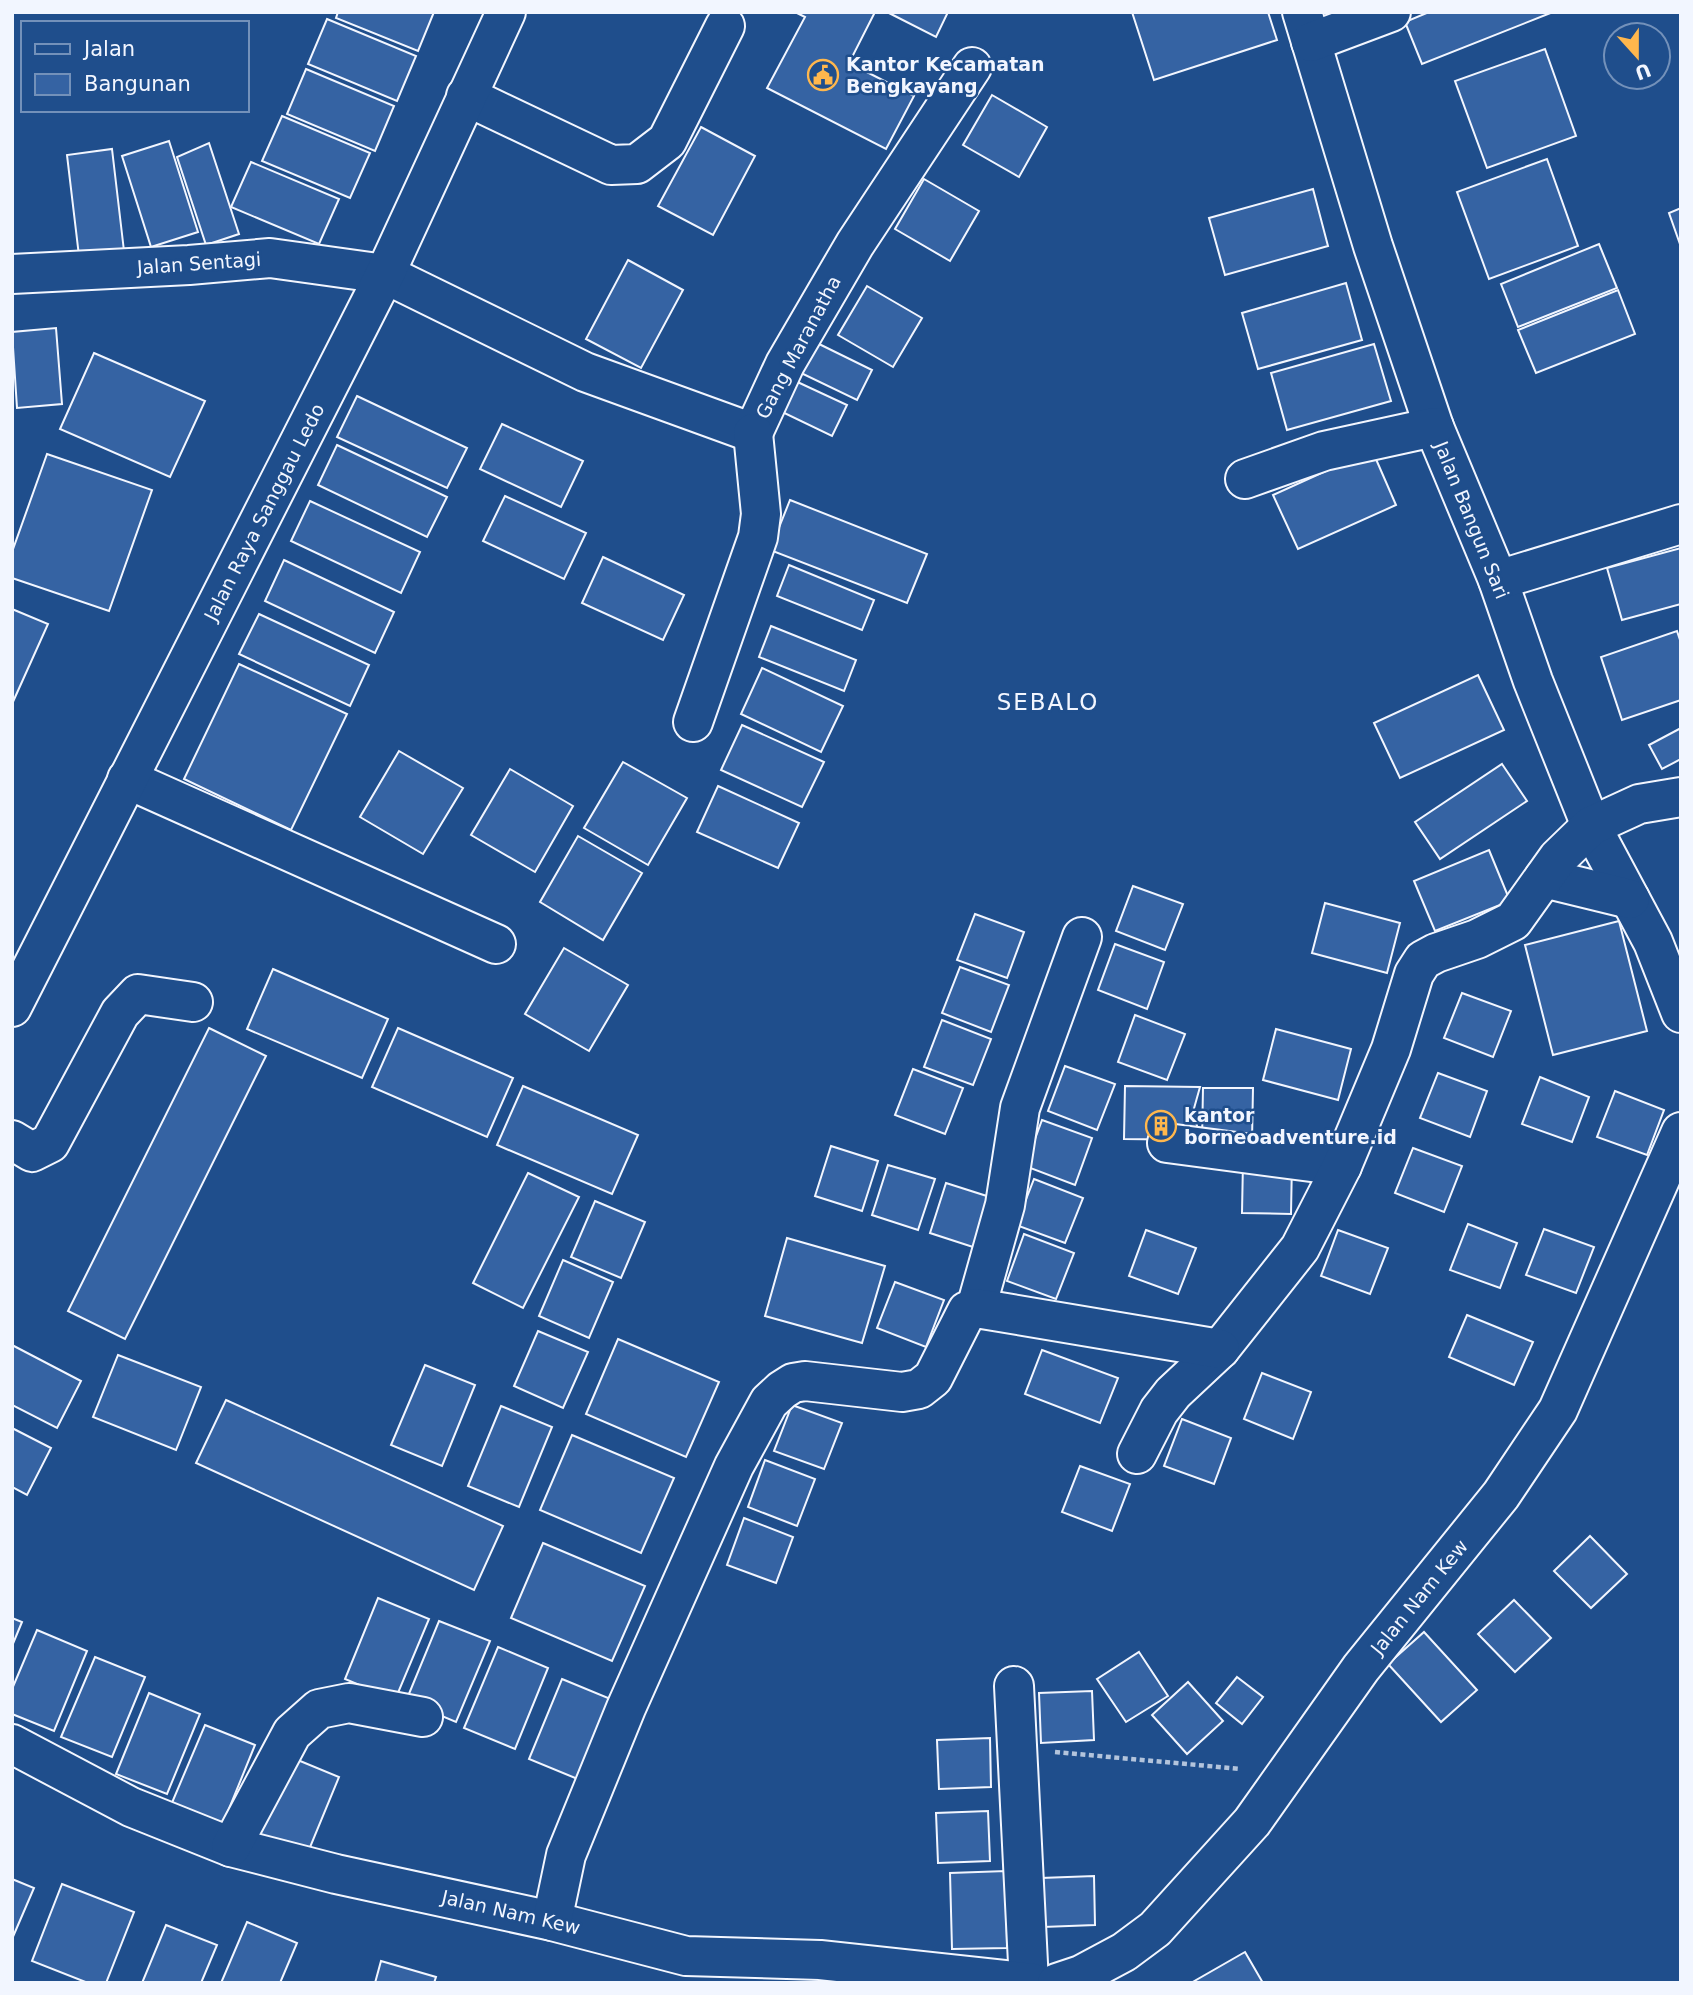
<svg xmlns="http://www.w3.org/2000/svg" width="1693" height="1995" font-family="'DejaVu Sans',sans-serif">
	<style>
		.building { fill: #3563a3; stroke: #f2f6ff; stroke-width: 2 }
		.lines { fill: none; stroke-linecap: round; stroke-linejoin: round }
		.minor-casing { stroke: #f2f6ff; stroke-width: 42 }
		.major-casing { stroke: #f2f6ff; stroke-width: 42 }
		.highway-casing { stroke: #f2f6ff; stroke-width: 42 }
		.path { stroke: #b3c4dc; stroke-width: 4.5; stroke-dasharray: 5 3.5; stroke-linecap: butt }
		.minor { stroke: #1f4e8c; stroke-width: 38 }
		.major { stroke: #1f4e8c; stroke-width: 38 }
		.highway { stroke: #1f4e8c; stroke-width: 38 }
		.labels { text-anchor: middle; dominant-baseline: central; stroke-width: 5; stroke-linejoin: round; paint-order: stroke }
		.poi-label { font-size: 19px; font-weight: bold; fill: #f2f6ff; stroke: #1f4e8c; text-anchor: start }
		.street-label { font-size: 19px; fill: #f2f6ff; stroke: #1f4e8c }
		.quarter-label { font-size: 23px; letter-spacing: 2px; fill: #f2f6ff; stroke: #1f4e8c }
	</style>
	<rect width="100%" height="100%" fill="#1f4e8c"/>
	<g class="building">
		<path d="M338,12h96l-16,39 -82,-33z"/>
		<path d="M795,12h80l-26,51 65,33 -28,53 -119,-61 38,-71z"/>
		<path d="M887,12h61l-12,25z"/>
		<path d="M1132,12h136l9,28 -123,40z"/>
		<path d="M1429,12h124l-131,52 -17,-42z"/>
		<path d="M327,19l89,37 -19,45 -89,-37z"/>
		<path d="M1545,49l31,87 -89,32 -32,-87z"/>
		<path d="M306,69l88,37 -19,45 -88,-37z"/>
		<path d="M992,95l55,32 -28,50 -56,-32z"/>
		<path d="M282,116l88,37 -20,45 -88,-37z"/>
		<path d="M701,127l54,29 -42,79 -55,-29z"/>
		<path d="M169,141l29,91 -47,15 -29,-91z"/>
		<path d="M209,143l30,91 -33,11 -29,-88z"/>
		<path d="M112,149l12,102 -45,5 -12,-101z"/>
		<path d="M1547,159l31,87 -89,33 -32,-87z"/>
		<path d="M251,162l88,37 -20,45 -88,-37z"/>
		<path d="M924,179l55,32 -29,50 -55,-32z"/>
		<path d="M1313,189l15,57 -103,29 -16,-57z"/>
		<path d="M1681,208v39l-12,-34z"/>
		<path d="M1599,244l18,44 -99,39 -17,-43z"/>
		<path d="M628,260l55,30 -42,78 -55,-29z"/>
		<path d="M1346,283l16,57 -104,29 -16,-56z"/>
		<path d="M867,286l55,32 -29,49 -55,-32z"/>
		<path d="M1618,290l17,44 -99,39 -18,-43z"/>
		<path d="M56,328l6,76 -45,4 -5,-76z"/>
		<path d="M815,342l57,28 -15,30 -56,-27z"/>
		<path d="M1374,344l17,57 -104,29 -16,-57z"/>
		<path d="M94,353l111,48 -35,76 -110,-48z"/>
		<path d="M791,379l56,26 -15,31 -56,-27z"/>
		<path d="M357,396l110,52 -20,40 -110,-51z"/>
		<path d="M502,424l81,37 -22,46 -81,-38z"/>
		<path d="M337,445l110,52 -20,40 -109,-52z"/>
		<path d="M1372,450l24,55 -98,44 -25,-54z"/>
		<path d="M47,454l105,36 -43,121 -97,-33v-26z"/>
		<path d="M505,496l81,37 -22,46 -81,-38z"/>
		<path d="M790,500l137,54 -20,49 -137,-53z"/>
		<path d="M310,501l110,51 -19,41 -110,-52z"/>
		<path d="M1681,548v56l-59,16 -15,-52z"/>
		<path d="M603,557l81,38 -21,45 -81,-37z"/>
		<path d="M284,560l110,52 -19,41 -110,-52z"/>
		<path d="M789,565l85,35 -12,30 -85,-34z"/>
		<path d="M12,609l36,15 -36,80z"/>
		<path d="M259,614l110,51 -19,41 -111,-52z"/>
		<path d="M771,626l85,34 -12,31 -85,-34z"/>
		<path d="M1677,631l4,12v57l-59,20 -21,-63z"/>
		<path d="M239,664l108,50 -56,116 -107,-51z"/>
		<path d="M762,668l81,38 -22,46 -80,-38z"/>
		<path d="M1478,675l26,55 -104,48 -26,-55z"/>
		<path d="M742,725l82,37 -22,45 -81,-37z"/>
		<path d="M1681,728v31l-19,10 -13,-24z"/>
		<path d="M399,751l64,37 -40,66 -63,-37z"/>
		<path d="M623,762l64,36 -39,67 -64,-37z"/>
		<path d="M1502,764l25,37 -87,58 -25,-37z"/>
		<path d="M510,769l63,37 -38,66 -64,-37z"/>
		<path d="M718,786l81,37 -21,45 -81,-36z"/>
		<path d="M578,836l64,37 -39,67 -63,-38z"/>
		<path d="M1489,850l21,51 -75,30 -21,-50z"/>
		<path d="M1133,886l50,18 -18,46 -49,-19z"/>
		<path d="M1325,903l75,20 -13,50 -75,-20z"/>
		<path d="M975,914l49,18 -17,46 -50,-18z"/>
		<path d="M1619,921l28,110 -94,24 -28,-110z"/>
		<path d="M1115,944l49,18 -17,47 -49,-19z"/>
		<path d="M564,948l64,37 -39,66 -64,-37z"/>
		<path d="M960,967l49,18 -18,47 -49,-19z"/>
		<path d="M273,969l115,50 -26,59 -115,-49z"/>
		<path d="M1462,993l49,18 -18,46 -49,-19z"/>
		<path d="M1135,1015l50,19 -18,46 -49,-18z"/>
		<path d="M942,1020l49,19 -18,46 -49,-18z"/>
		<path d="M209,1028l57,28 -141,283 -57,-28z"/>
		<path d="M398,1028l115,50 -26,59 -115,-50z"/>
		<path d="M1276,1029l75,20 -13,51 -75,-20z"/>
		<path d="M1065,1066l50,18 -18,46 -49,-19z"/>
		<path d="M913,1069l50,19 -18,46 -50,-19z"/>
		<path d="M1438,1073l49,18 -17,46 -50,-19z"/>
		<path d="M1540,1077l49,20 -17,45 -50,-18z"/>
		<path d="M523,1086l115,49 -26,59 -115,-49z"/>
		<path d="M1125,1086l75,1 -7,25 8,28 -77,-1z"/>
		<path d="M1203,1088h50l-1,53 -50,-1z"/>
		<path d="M1615,1091l49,19 -17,45 -50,-18z"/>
		<path d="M1042,1120l50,18 -17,47 -50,-19z"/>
		<path d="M831,1146l47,15 -16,50 -47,-15z"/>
		<path d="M1413,1148l49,18 -18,46 -49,-19z"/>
		<path d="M1243,1161h49l-1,53 -49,-1z"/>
		<path d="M888,1165l47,14 -17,51 -46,-15z"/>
		<path d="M528,1173l51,24 -56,111 -50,-25z"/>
		<path d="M1034,1179l49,19 -18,45 -49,-18z"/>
		<path d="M946,1183l47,15 -17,50 -46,-15z"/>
		<path d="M595,1201l50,21 -24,56 -50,-21z"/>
		<path d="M1468,1224l49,19 -17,45 -50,-18z"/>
		<path d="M1544,1229l50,18 -18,46 -50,-18z"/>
		<path d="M1146,1230l50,18 -18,46 -49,-18z"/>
		<path d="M1338,1230l50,18 -18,46 -49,-18z"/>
		<path d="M1024,1234l50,19 -18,46 -49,-18z"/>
		<path d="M787,1238l98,28 -23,77 -97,-27z"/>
		<path d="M563,1260l50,22 -24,56 -50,-22z"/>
		<path d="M895,1282l49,18 -18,47 -49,-19z"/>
		<path d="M1467,1315l66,27 -19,43 -65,-28z"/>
		<path d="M538,1331l50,21 -25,56 -49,-22z"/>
		<path d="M618,1339l101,43 -33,75 -100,-43z"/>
		<path d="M12,1345l69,36 -24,47 -45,-23z"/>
		<path d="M1042,1350l76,28 -18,45 -75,-29z"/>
		<path d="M118,1355l83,32 -25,63 -83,-33z"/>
		<path d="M425,1365l50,20 -33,81 -51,-21z"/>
		<path d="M1262,1373l49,19 -18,47 -49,-20z"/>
		<path d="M226,1400l277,126 -29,64 -278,-127z"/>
		<path d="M792,1405l50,18 -18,46 -50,-18z"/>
		<path d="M501,1406l51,21 -33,80 -51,-21z"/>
		<path d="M1182,1419l49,19 -17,46 -50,-18z"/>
		<path d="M12,1428l39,20 -24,47 -15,-8z"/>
		<path d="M572,1435l102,43 -33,75 -101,-43z"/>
		<path d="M765,1460l50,19 -18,47 -49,-19z"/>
		<path d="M1080,1466l50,18 -18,47 -50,-19z"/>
		<path d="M744,1518l49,19 -17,46 -49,-18z"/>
		<path d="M1590,1536l37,38 -36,34 -37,-37z"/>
		<path d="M543,1543l102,43 -33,75 -101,-43z"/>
		<path d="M378,1598l51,21 -34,81 -50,-21z"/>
		<path d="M1514,1600l37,38 -36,34 -37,-38z"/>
		<path d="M12,1618l10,4 -10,24z"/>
		<path d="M439,1621l51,20 -34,81 -50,-21z"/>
		<path d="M37,1630l50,21 -33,80 -42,-17v-25z"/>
		<path d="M1424,1632l53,58 -36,32 -53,-58z"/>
		<path d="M498,1647l50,21 -33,81 -51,-21z"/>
		<path d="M1139,1652l29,44 -42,26 -29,-43z"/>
		<path d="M95,1657l50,20 -33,80 -51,-20z"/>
		<path d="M1237,1677l26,20 -21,27 -26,-21z"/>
		<path d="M562,1679l51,21 -33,80 -51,-21z"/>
		<path d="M1188,1682l35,39 -36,33 -35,-39z"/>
		<path d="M1092,1691l2,49 -53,3 -2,-50z"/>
		<path d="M149,1693l51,21 -33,80 -51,-20z"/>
		<path d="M205,1725l50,20 -33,81 -51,-21z"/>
		<path d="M990,1738l1,49 -52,2 -2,-49z"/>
		<path d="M288,1756l51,21 -33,80 -51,-21z"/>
		<path d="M988,1811l2,50 -52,2 -2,-50z"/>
		<path d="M1006,1871l1,77 -55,1 -2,-76z"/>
		<path d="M1094,1876l1,49 -52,2 -2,-49z"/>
		<path d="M12,1879l22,9 -22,51z"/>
		<path d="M62,1884l72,28 -28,71h-18l-56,-22z"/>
		<path d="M247,1922l50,21 -17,40h-59z"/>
		<path d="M166,1925l51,20 -16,38h-59z"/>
		<path d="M1245,1952l18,31h-72z"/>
		<path d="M381,1961l55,16 -2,6h-59z"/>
	</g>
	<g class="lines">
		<g class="minor-casing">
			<g id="minor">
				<path d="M1302,12l71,234 61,181 64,153 35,101 58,145 62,116 28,71"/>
				<path d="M1311,42l80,-30"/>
				<path d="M466,96l145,69 26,-1 30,-23 58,-115"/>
				<path d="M385,274l200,98 168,61 32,-69 70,-120 117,-177"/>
				<path d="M1245,479l79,-28 110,-24"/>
				<path d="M1498,580l183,-56"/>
				<path d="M693,722l65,-185 3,-23 -8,-81"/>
				<path d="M127,779l369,165"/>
				<path d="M1544,878l86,21"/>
				<path d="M12,1140l20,12 18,-9 70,-130 18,-19 55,8"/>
				<path d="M1167,1143l175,23"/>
				<path d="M976,1308l29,-103 15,-97 62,-171"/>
				<path d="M1137,1454l22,-43 14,-18 47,-44 80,-101 42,-82 49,-117 23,-75 9,-14 13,-7 41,-14 36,-18 45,-63 33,-32 48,-22 42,-7"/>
				<path d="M1014,1686l15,297"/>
				<path d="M12,1744l119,63 100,40 105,27 216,47 134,35 134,4 213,23"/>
				<path d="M231,1847l61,-114 27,-24 30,-6 74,14"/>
				<path d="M552,1921l14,-66 60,-147 108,-242 35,-64 13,-12 11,-7 12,-2 97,11 17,-3 14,-11 34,-67 9,-3 244,41"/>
				<path d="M1057,1983l24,-8 43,-23 31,-23 39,-43 58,-64 109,-154 140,-173 57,-85 123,-278"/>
			</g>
		</g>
		<g class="major-casing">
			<path id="major" d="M12,274l177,-9 81,-7 115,16"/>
		</g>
		<g class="highway-casing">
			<path id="highway" d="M12,1007l373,-733 121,-262"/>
		</g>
		<path class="path" d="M1055,1752l186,17"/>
		<use href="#minor" class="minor"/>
		<use href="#major" class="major"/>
		<use href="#highway" class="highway"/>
	</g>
	<defs>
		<g id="civic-ring" transform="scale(1.575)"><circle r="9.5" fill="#1f4e8c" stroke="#ffb74d" stroke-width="1.5"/><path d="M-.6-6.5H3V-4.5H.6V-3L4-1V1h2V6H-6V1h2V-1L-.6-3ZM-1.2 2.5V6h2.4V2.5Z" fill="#ffb74d"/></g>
		<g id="building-ring" transform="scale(1.575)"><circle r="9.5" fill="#1f4e8c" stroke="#ffb74d" stroke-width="1.5"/><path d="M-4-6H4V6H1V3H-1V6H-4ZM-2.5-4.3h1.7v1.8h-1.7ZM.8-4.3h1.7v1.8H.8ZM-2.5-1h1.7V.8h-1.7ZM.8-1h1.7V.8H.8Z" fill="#ffb74d"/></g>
	</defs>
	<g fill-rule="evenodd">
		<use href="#civic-ring" x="823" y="75"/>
		<use href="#building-ring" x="1161" y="1126"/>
	</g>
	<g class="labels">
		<g class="poi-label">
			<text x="846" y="64">Kantor Kecamatan<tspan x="846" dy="22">Bengkayang</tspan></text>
			<text x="1184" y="1115">kantor<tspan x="1184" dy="22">borneoadventure.id</tspan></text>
		</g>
		<g class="street-label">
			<text transform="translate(199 263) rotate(-4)">Jalan Sentagi</text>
			<text transform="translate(798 347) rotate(-62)">Gang Maranatha</text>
			<text transform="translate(264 512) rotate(-63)">Jalan Raya Sanggau Ledo</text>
			<text transform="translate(1472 520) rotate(68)">Jalan Bangun Sari</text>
			<text transform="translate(1419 1597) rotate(-51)">Jalan Nam Kew</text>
			<text transform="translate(511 1912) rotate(13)">Jalan Nam Kew</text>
		</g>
		<g class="quarter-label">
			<text x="1048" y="702">SEBALO</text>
		</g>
	</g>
	<rect width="1693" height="1995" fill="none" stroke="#f2f6ff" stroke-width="28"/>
	<rect x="21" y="21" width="228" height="91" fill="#1f4e8c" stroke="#7391ba" stroke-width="2"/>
	<rect x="35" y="44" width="35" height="10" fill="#1f4e8c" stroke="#7391ba" stroke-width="2"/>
	<text x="84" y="56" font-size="21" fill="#f2f6ff">Jalan</text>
	<rect x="35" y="74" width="35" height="21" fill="#3563a3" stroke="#7391ba" stroke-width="2"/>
	<text x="84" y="91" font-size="21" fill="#f2f6ff">Bangunan</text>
	<g transform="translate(1637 56) rotate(159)"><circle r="33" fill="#1f4e8c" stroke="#7391ba" stroke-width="2"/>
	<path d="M0-5L12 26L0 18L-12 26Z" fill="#ffb74d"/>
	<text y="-10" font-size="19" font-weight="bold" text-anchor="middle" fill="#f2f6ff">U</text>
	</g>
</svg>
